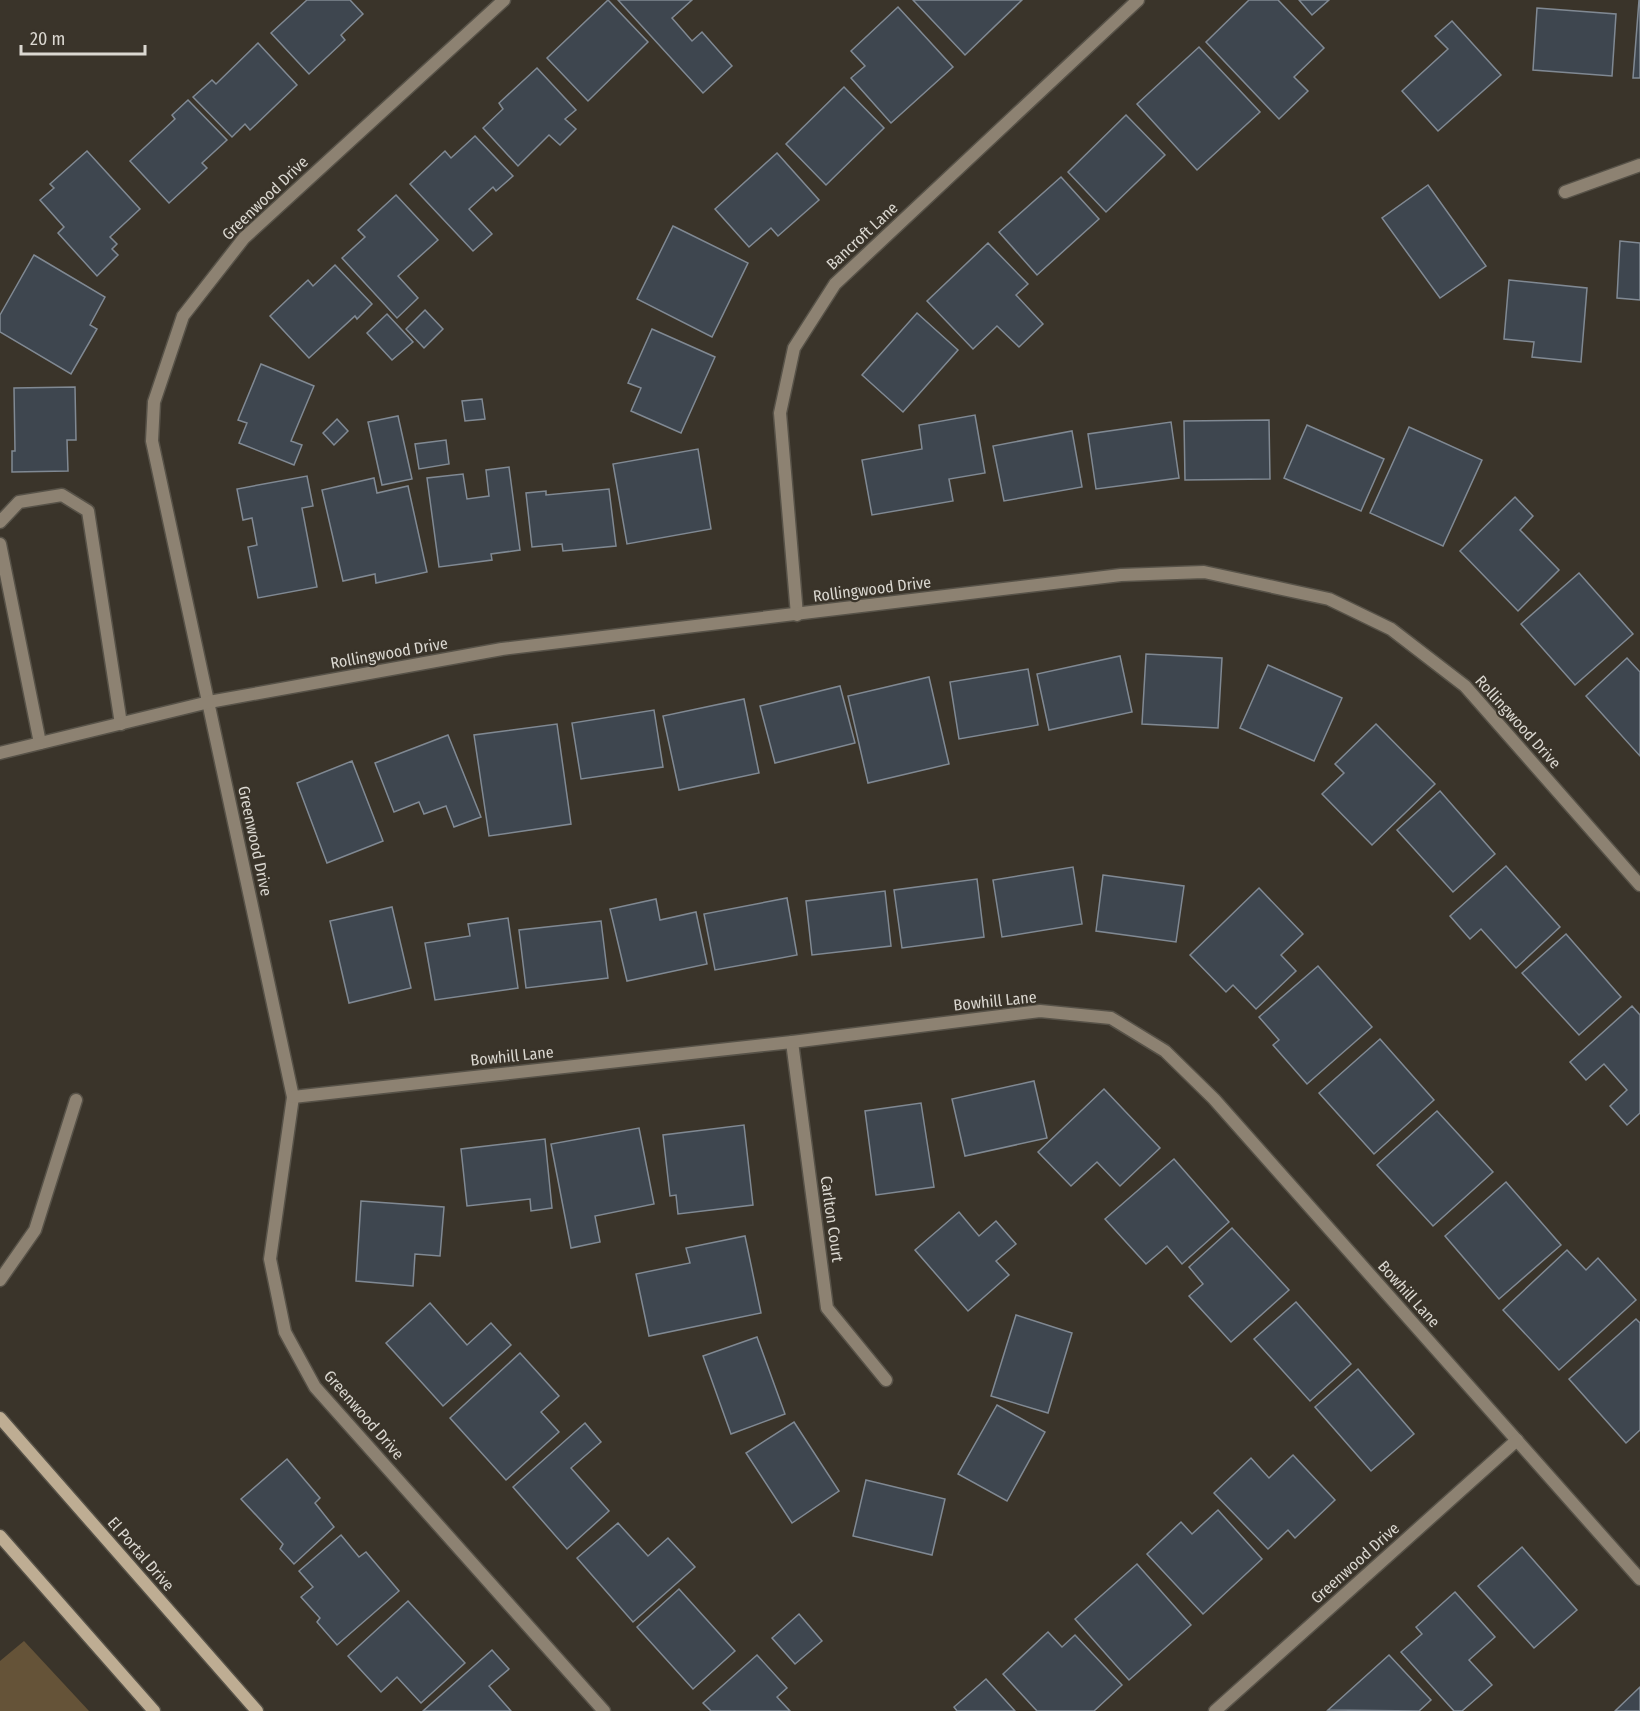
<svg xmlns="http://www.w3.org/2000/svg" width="1640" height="1711" font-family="'Fira Sans Condensed',sans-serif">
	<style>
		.green { fill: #655338 }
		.building { fill: #3e464f; stroke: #808993; stroke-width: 1.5 }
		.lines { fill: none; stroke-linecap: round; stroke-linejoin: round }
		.service-casing { stroke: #575248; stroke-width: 15 }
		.minor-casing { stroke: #575248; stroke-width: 15 }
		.tertiary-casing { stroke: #575248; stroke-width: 15 }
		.secondary-casing { stroke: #575248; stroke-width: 15 }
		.service { stroke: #8d8272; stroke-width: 12 }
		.minor { stroke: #8d8272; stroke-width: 12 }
		.tertiary { stroke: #8d8272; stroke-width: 12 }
		.secondary { stroke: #bead93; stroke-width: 12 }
		.labels { text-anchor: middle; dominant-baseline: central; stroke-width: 4.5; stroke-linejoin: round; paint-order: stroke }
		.street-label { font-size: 16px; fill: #dbd8d1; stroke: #3a342a }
	</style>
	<rect width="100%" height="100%" fill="#3a342a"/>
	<path class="green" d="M24,1641l65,70h-89v-50z"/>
	<g class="building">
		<path d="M307,0h43l13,14 -22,21 4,5 -36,34 -38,-41z"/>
		<path d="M608,0l40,42 -60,59 -41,-43z"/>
		<path d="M618,0h74l-20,18 20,23 10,-9 30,34 -29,27z"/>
		<path d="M913,0h109l-57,55z"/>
		<path d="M1249,0h29l46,48 -30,29 14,14 -29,28 -73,-77z"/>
		<path d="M1299,0h30l-17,15z"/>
		<path d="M1639,0h1v78h-7z"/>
		<path d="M898,7l55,60 -62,56 -40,-45 14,-12 -14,-15z"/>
		<path d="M1537,8l79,6 -4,62 -79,-6z"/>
		<path d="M1452,21l49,54 -63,56 -36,-40 46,-42 -13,-13z"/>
		<path d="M258,43l39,42 -47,45 -5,-6 -13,13 -39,-40 19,-17 4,4z"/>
		<path d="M1199,47l61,65 -63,58 -60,-66z"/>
		<path d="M537,68l39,42 -11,9 11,10 -16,16 -11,-10 -31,31 -35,-38 20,-19 -4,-6z"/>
		<path d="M844,87l40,41 -58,57 -40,-41z"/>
		<path d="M188,100l39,40 -25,23 5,5 -38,35 -39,-42 45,-42 -3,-4z"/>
		<path d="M1126,115l39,40 -59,57 -38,-40z"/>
		<path d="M475,136l38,40 -17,15 -3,-4 -24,22 23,25 -19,17 -63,-67 35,-33 6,7z"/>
		<path d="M87,151l53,58 -30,28 7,7 -5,5 6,6 -21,21 -39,-43 6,-6 -24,-27 14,-12 -4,-4z"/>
		<path d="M777,153l42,47 -41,36 -7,-8 -22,19 -34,-38z"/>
		<path d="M1061,177l38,42 -62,56 -38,-43z"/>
		<path d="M1428,185l58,81 -46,32 -58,-80z"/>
		<path d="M396,195l42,45 -40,36 20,22 -21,20 -55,-60 23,-21 -7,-7z"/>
		<path d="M673,226l75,37 -36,74 -75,-38z"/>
		<path d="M1620,241l20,2v57l-23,-2z"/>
		<path d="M988,243l40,41 -12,11 27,29 -24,23 -22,-21 -24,23 -46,-48z"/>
		<path d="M34,255l71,42 -15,28 7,4 -26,45 -71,-42v-17z"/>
		<path d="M335,265l37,39 -15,15 -2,-3 -46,42 -39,-42 38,-36 5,6z"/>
		<path d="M1509,280l78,8 -6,74 -49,-5 2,-15 -30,-3z"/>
		<path d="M425,310l18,19 -19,19 -18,-19z"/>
		<path d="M917,313l41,37 -55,62 -41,-37z"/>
		<path d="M387,314l26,28 -21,18 -25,-27z"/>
		<path d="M652,329l63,28 -34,76 -50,-22 10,-23 -13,-5z"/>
		<path d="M261,364l53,22 -23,55 11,4 -8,20 -55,-22 8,-20 -9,-3z"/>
		<path d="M75,387l1,53h-9l1,31 -56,1v-21h3l-1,-63z"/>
		<path d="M482,399l3,20 -20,2 -3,-20z"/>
		<path d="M975,415l10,58 -36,6 4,22 -81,14 -10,-55 60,-11 -3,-24z"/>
		<path d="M398,416l14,63 -30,6 -14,-63z"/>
		<path d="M337,419l11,12 -14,14 -11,-12z"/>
		<path d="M1269,420l1,59 -85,1 -1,-59z"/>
		<path d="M1171,422l8,56 -83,11 -8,-55z"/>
		<path d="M1307,425l77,34 -23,52 -77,-33z"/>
		<path d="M1409,427l73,33 -39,86 -73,-33z"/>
		<path d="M1072,431l10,56 -78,14 -11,-55z"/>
		<path d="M446,440l3,24 -30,5 -4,-25z"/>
		<path d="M698,449l13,80 -84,15 -14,-80z"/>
		<path d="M509,467l11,83 -29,4 1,6 -53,7 -12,-89 36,-4 4,25 22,-3 -3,-26z"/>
		<path d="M307,476l6,30 -11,2 15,79 -59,11 -10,-51 9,-2 -5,-27 -9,2 -6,-31z"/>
		<path d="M374,478l3,15 31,-7 19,86 -51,11 -1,-9 -32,7 -21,-91z"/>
		<path d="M609,489l7,57 -53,5 -1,-7 -30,3 -6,-54 20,-2v4z"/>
		<path d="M1515,497l18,19 -13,14 39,40 -41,41 -58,-60z"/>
		<path d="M1579,573l54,61 -58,51 -54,-61z"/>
		<path d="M1146,654l76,4 -4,70 -76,-4z"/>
		<path d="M1120,656l12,56 -83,18 -12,-56z"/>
		<path d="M1627,658l13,14v84l-54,-60z"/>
		<path d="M1268,665l74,33 -28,63 -74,-33z"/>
		<path d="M1028,669l10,56 -79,14 -9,-57z"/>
		<path d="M929,677l20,87 -81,19 -20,-87z"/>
		<path d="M840,686l15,57 -80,20 -15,-57z"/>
		<path d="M744,699l15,74 -80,17 -16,-74z"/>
		<path d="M654,710l9,57 -82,12 -9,-56z"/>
		<path d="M557,724l14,100 -82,12 -15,-101z"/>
		<path d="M1376,724l59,60 -63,61 -50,-51 22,-21 -9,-9z"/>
		<path d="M448,735l33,82 -27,10 -8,-21 -22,8 -5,-12 -25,10 -19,-49z"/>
		<path d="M352,761l31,80 -56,22 -30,-80z"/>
		<path d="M1440,791l55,63 -42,38 -56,-62z"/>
		<path d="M1506,866l54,61 -44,41 -35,-39 -11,10 -20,-23z"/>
		<path d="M1073,867l9,57 -80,13 -9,-57z"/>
		<path d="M1103,875l81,11 -8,56 -80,-11z"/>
		<path d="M977,879l7,58 -82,11 -8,-58z"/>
		<path d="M1259,888l44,46 -22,21 15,16 -40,38 -23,-24 -7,7 -36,-37z"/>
		<path d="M885,891l6,55 -79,9 -6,-54z"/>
		<path d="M787,898l10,57 -82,15 -11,-56z"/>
		<path d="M656,899l4,21 36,-8 11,52 -80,17 -17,-72z"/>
		<path d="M392,907l19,81 -62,15 -19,-82z"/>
		<path d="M508,918l10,70 -83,12 -10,-57 45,-7 -2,-12z"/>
		<path d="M601,921l7,57 -82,10 -7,-58z"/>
		<path d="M1566,934l55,63 -42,38 -57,-62z"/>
		<path d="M1318,966l54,61 -65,57 -34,-39 6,-5 -20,-23z"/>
		<path d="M1632,1006l8,9v98l-13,12 -17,-19 17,-16 -23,-26 -18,16 -16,-18z"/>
		<path d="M1380,1039l54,61 -60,54 -55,-61z"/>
		<path d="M1034,1081l13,57 -82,18 -13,-57z"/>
		<path d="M1104,1089l56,59 -40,38 -23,-24 -26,24 -33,-34z"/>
		<path d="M921,1103l13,84 -58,8 -11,-84z"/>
		<path d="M1437,1111l56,61 -60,54 -56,-61z"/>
		<path d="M744,1125l9,80 -75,9 -2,-19 -6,1 -7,-61z"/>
		<path d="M639,1128l15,76 -59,12 5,26 -29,6 -20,-104z"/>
		<path d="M545,1139l7,69 -21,3 -1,-12 -63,7 -6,-57z"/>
		<path d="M1174,1159l55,63 -47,42 -15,-18 -21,18 -41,-45z"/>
		<path d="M1506,1182l55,63 -62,54 -54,-63z"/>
		<path d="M361,1201l83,6 -4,49 -25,-2 -2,32 -57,-5z"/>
		<path d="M959,1212l20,24 17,-15 20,23 -20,17 13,14 -41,36 -53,-61z"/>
		<path d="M1232,1228l57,62 -58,52 -42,-46 14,-12 -14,-17z"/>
		<path d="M745,1236l16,77 -112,23 -13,-62 54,-11 -4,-15z"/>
		<path d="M1567,1250l19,20 12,-12 38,42 -77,70 -56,-60z"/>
		<path d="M1296,1302l55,62 -41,37 -56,-62z"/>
		<path d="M430,1303l37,42 24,-22 20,22 -68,61 -57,-63z"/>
		<path d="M1016,1315l56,18 -24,80 -57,-17z"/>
		<path d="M1636,1319l4,4v107l-14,13 -57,-64z"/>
		<path d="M757,1337l28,77 -54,20 -28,-78z"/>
		<path d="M520,1353l39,43 -18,16 18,20 -53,48 -56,-62z"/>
		<path d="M1358,1369l56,65 -43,37 -56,-64z"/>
		<path d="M997,1405l48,27 -38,69 -49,-27z"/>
		<path d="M794,1422l45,69 -47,32 -46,-70z"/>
		<path d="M585,1423l16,19 -30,26 38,43 -42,38 -54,-62z"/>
		<path d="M1293,1455l42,45 -40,38 -7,-8 -20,19 -54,-56 37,-35 18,20z"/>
		<path d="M287,1459l33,39 -5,5 19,24 -40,37 -14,-15 3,-5 -42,-45z"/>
		<path d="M866,1480l79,19 -13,56 -79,-19z"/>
		<path d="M1218,1510l44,49 -59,55 -56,-60 34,-32 11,12z"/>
		<path d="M618,1523l30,33 20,-18 27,29 -62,55 -56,-64z"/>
		<path d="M341,1535l18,22 7,-5 33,39 -62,54 -20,-23 3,-4 -19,-21 12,-10 -14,-16z"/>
		<path d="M1522,1547l55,63 -43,38 -56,-62z"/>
		<path d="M1137,1564l54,61 -62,55 -54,-61z"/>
		<path d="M679,1589l56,62 -42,38 -56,-62z"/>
		<path d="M1455,1592l40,45 -26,23 23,25 -30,26h-8l-53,-59 21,-18 -6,-7z"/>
		<path d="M408,1601l57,62 -44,40 -24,-26 -16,15 -33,-36z"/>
		<path d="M799,1614l23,27 -27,23 -23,-26z"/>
		<path d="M1048,1632l14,15 13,-12 47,50 -28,26h-57l-34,-37z"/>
		<path d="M492,1650l17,19 -20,17 22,25h-88z"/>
		<path d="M757,1655l30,33 -10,9 13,14h-79l-8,-8z"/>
		<path d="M1389,1655l42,45 -12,11 -91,-1z"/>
		<path d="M986,1679l29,32h-58l-3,-4z"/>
		<path d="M1640,1687v24h-25z"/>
	</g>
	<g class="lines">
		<g class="service-casing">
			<g id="service">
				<path d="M0,522l19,-20 43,-7 26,16 33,213"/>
				<path d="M0,544l40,199"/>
				<path d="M0,1280l35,-50 41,-130"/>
			</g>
		</g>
		<g class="minor-casing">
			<g id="minor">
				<path d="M504,0l-260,238 -61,78 -29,86 -2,39 141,656 -23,162 15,73 30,55 289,324"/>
				<path d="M1565,192l75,-27"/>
				<path d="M797,615l-17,-202 14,-65 41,-64 303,-284"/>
				<path d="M792,1042l35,266 59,72"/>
				<path d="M293,1097l499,-55 248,-31 71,7 54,33 49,48 426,480"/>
				<path d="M1215,1711l302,-271"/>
			</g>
		</g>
		<g class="tertiary-casing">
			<path id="tertiary" d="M0,753l209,-51 293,-53 619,-74 83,-3 125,27 62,30 74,57 175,199"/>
		</g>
		<g class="secondary-casing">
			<g id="secondary">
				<path d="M0,1418l257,293"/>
				<path d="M0,1536l154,175"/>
			</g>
		</g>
		<use href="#service" class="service"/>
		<use href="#minor" class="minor"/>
		<use href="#tertiary" class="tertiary"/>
		<use href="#secondary" class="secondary"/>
	</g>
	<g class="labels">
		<g class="street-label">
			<text transform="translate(265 198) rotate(-44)">Greenwood Drive</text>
			<text transform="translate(862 236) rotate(-43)">Bancroft Lane</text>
			<text transform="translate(872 589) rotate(-7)">Rollingwood Drive</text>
			<text transform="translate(389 653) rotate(-10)">Rollingwood Drive</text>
			<text transform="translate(1518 722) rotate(48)">Rollingwood Drive</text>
			<text transform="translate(255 841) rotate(78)">Greenwood Drive</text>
			<text transform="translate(995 1001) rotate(-6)">Bowhill Lane</text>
			<text transform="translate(512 1056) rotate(-6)">Bowhill Lane</text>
			<text transform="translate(832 1219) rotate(82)">Carlton Court</text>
			<text transform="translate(1409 1294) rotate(48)">Bowhill Lane</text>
			<text transform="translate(364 1415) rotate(49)">Greenwood Drive</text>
			<text transform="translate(141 1554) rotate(49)">El Portal Drive</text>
			<text transform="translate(1355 1563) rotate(-42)">Greenwood Drive</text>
		</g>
	</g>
	<path d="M21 45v9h124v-9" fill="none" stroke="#dbd8d1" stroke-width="3"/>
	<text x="30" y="45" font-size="18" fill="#dbd8d1" stroke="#3a342a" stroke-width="4.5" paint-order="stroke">20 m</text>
</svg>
